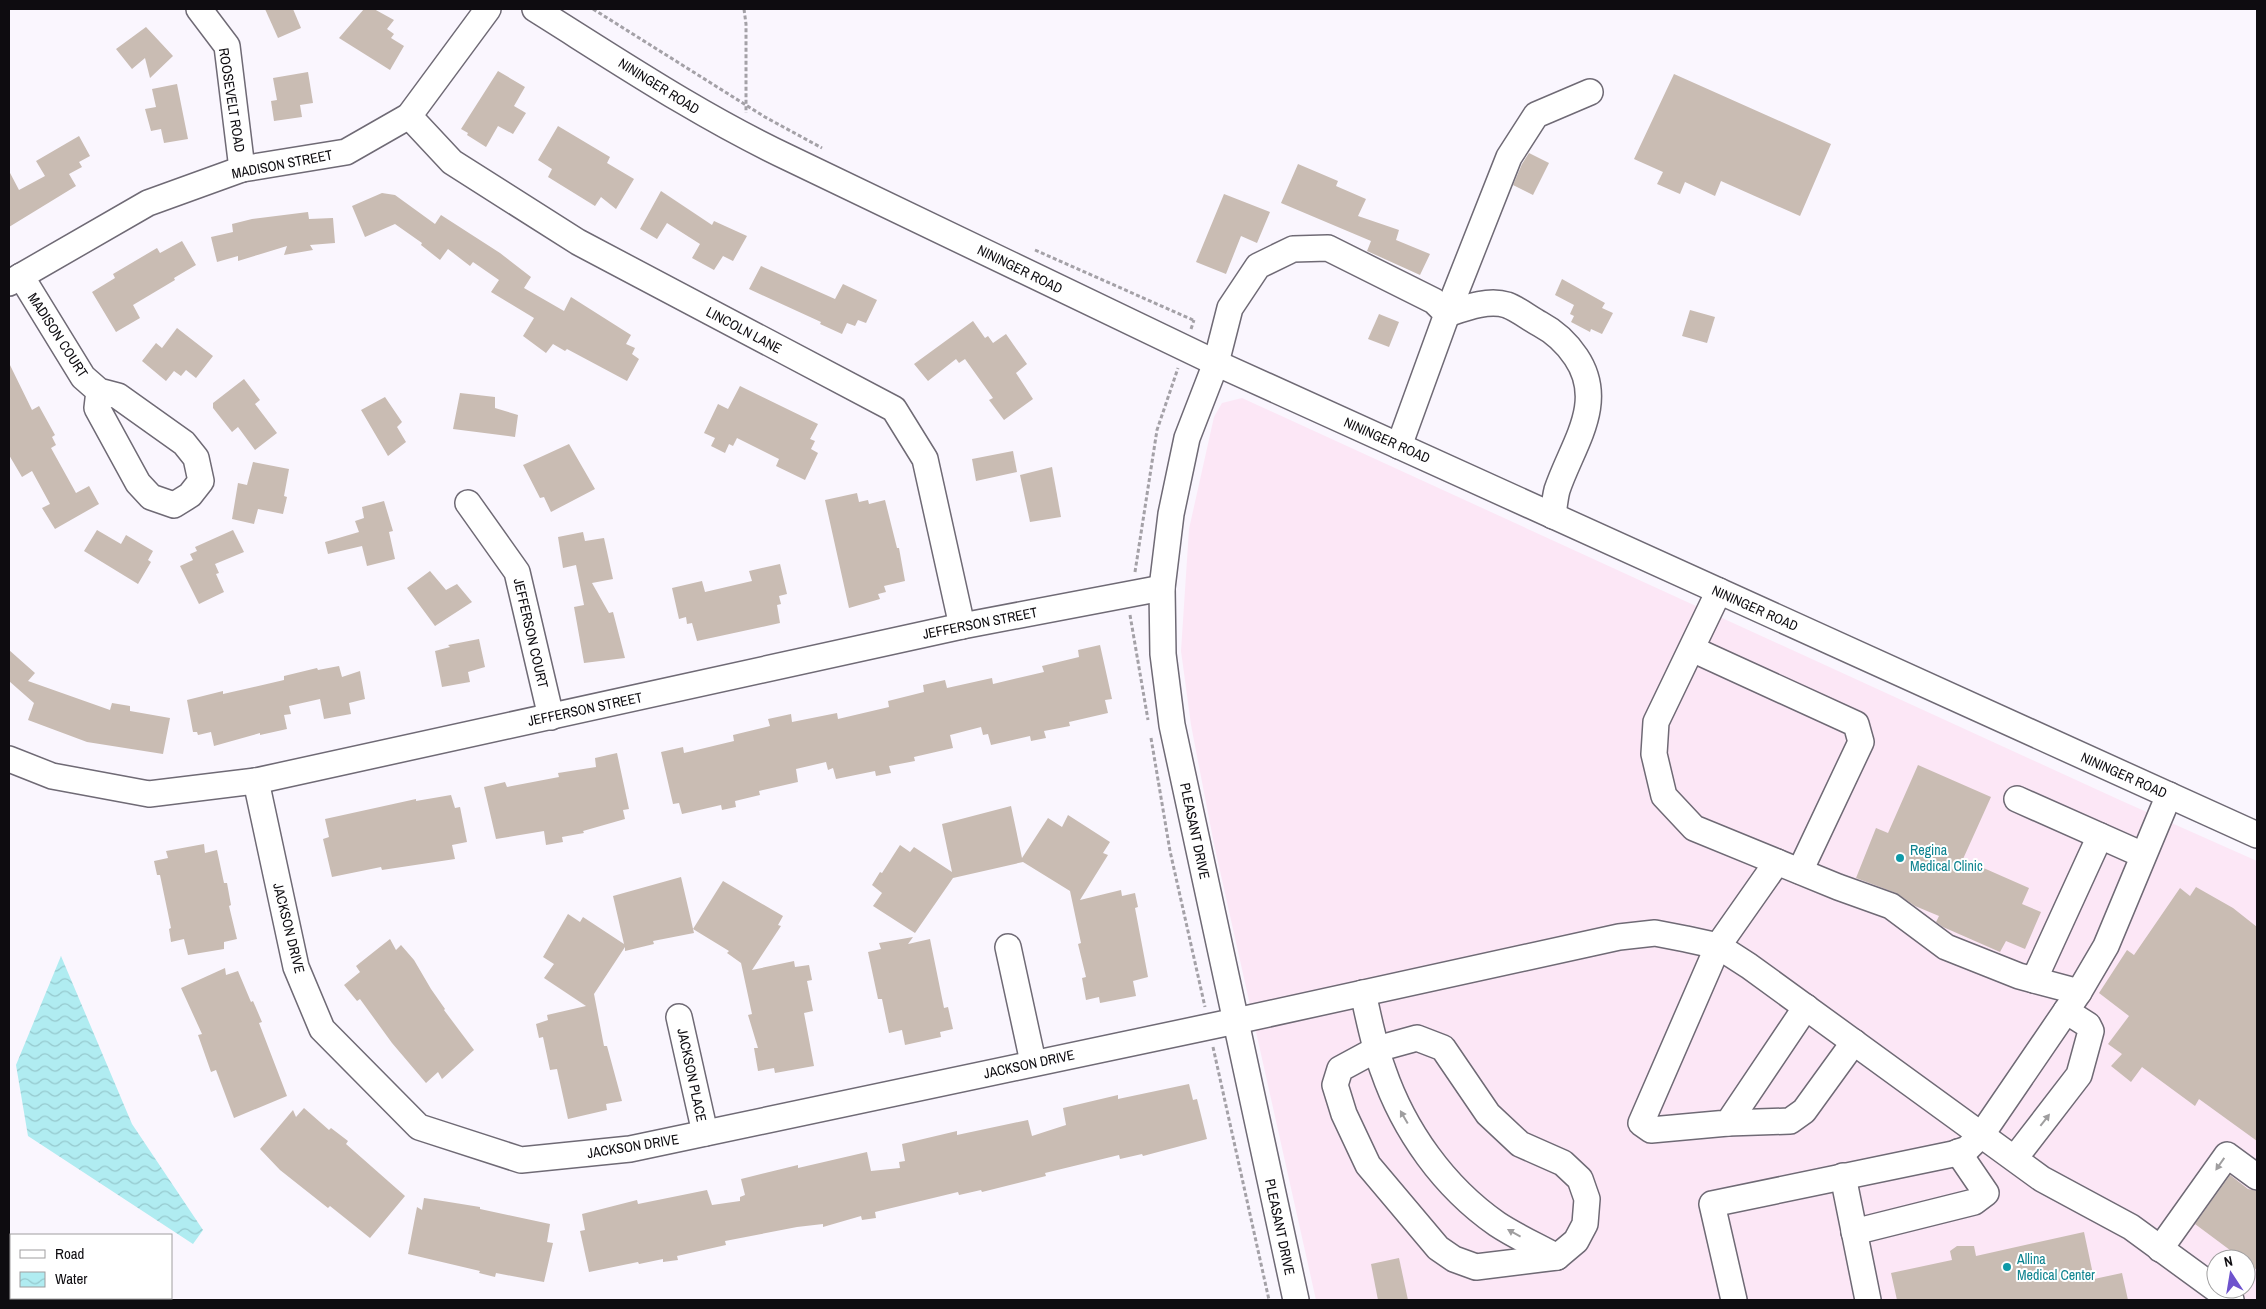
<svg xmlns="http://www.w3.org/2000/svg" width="2266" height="1309" font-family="'Archivo Narrow',sans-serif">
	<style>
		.medical { fill: #fce7f6; fill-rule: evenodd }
		.water { fill: url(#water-waves) }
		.building { fill: #c9bcb3 }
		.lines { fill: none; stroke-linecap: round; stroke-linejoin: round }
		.minor-casing { stroke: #6f6a75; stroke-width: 28 }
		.path { stroke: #a4a1a7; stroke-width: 3; stroke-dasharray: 4 2.5; stroke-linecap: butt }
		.minor { stroke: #fff; stroke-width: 25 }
		.oneway { fill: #9f9e9f }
		.culture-dot { fill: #0f9aa8; stroke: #fff; stroke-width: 2 }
		.labels { text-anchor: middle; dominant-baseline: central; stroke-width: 4; stroke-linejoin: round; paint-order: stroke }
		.street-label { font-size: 14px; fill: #0e0c10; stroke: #fff }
		.culture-label { font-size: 14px; fill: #0d838f; stroke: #fff; text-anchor: start }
	</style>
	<defs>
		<pattern id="water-waves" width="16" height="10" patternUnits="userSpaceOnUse" patternTransform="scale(1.25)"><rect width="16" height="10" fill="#b0ecf1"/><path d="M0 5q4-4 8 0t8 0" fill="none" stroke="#96c9ce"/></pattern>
	</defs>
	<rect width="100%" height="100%" fill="#faf6fe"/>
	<path class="medical" d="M1242,398l880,403 135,60v439h-941l-102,-456 -23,-119 -10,-74 8,-122 25,-112 8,-14zM2216,1259h30v30h-30z"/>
	<path class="water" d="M61,956l71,168 71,106 -10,14 -165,-108 -12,-71z"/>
	<g class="building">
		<path d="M265,9h28l8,19 -23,10z"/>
		<path d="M364,9h10l20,11 -7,9 7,5 -3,4 13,8 -14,24 -51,-32z"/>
		<path d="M146,27l27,29 -23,22 -5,-20 -13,11 -16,-20z"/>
		<path d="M498,71l27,16 -11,19 12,7 -13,21 -15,-8 -12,21 -19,-12 1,-2 -7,-4z"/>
		<path d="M308,72l5,31 -13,2 2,12 -28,4 -3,-20 6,-1 -4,-22z"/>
		<path d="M1674,74l157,70 -31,72 -79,-35 -6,15 -30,-14 -5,12 -23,-10 6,-12 -29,-13z"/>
		<path d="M177,84l11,55 -24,4 -3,-14 -10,2 -6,-22 11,-2 -4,-18z"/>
		<path d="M558,126l52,31 -3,6 27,16 -18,30 -15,-12 -6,9 -47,-29 4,-8 -14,-9z"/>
		<path d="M79,136l11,20 -11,6 3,5 -13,7 7,12 -67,41v-56l10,19 26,-14 -9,-15z"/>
		<path d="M1529,153l20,10 -16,32 -20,-10 9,-21z"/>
		<path d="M1298,164l40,17 -2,5 30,13 -8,17 41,14 -3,10 34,14 -10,21 -53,-24 4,-10 -90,-38z"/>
		<path d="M661,191l51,34 2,-4 33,15 -14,25 -10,-5 -9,14 -22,-12 8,-14 -33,-21 -10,16 -17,-10z"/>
		<path d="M382,193l13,2 40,29 6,-9 59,38 31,24 -7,11 40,23 7,-14 60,38 -5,9 9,4 -3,6 7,5 -12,22 -60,-32 -2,2 -12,-7 -7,9 -23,-17 11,-18 -43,-26 8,-12 -26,-18 -3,4 -22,-17 -8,11 -19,-15 1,-2 -27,-19 -30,13 -13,-31z"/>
		<path d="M1224,194l46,18 -13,31 -16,-7 -15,38 -30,-12z"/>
		<path d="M308,212l1,7 24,-1 2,25 -25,2 3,5 -29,5 3,-9 -49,15v-5l-21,6 -6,-25 22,-5 -1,-8 20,-5z"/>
		<path d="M182,241l14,24 -22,13 1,2 -42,25 7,13 -24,14 -24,-40 23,-14 -2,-4 44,-26 3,5z"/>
		<path d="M761,266l74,33 8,-15 34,16 -11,23 -8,-3 -3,6 -8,-3 -5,11 -22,-10 1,-2 -72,-33z"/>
		<path d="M1562,279l43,24 -3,5 11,5 -11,21 -11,-5 -1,3 -19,-10 3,-6 -4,-2 4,-9 -19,-10z"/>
		<path d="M1690,310l25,7 -8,26 -25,-7z"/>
		<path d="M1379,314l20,8 -10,25 -21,-8z"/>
		<path d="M973,321l12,17 3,-2 5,7 13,-9 21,30 -11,9 17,26 -29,21 -15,-20 4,-2 -28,-39 -6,4 -3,-4 -28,22 -14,-17z"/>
		<path d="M177,328l36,28 -17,22 -10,-8 -5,6 -7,-5 -8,10 -24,-20 14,-18 6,5z"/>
		<path d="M9,363l23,47 7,-4 16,29 -3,2 4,8 -5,3 25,45 13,-7 10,18 -44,25 -13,-21 8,-4 -18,-33 -10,6 -13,-22z"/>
		<path d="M244,379l16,21 -5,4 22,29 -22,17 -17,-23 -6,5 -19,-24v-5z"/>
		<path d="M740,386l78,38 -8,15 5,2 -4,8 7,4 -13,27 -29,-14 3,-7 -42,-21 -4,8 -4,-2 -4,9 -14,-7 4,-8 -11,-5 14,-29 10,5z"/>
		<path d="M460,393l35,4v11l23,7 -3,22 -62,-8z"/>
		<path d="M385,397l17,25 -5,5 9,15 -18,14 -27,-46z"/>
		<path d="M569,444l26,45 -44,23 -7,-15 -4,1 -17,-33z"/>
		<path d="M1013,451l4,21 -41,9 -4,-22z"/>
		<path d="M253,462l36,7 -5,27 3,1 -4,17 -25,-5 -4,15 -22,-5 6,-36 9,2z"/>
		<path d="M1052,467l9,50 -31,5 -10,-47z"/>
		<path d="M857,493l2,9 9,-2 1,4 16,-4 12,48h2l6,33 -21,5 2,6 -8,2 2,5 -31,9 -24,-108z"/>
		<path d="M384,501l9,30 -4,1 6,27 -28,7 -5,-20 -34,8 -3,-12 34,-10 -4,-11 9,-3 -2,-11z"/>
		<path d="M97,530l24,14 5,-9 27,16 -5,9 3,2 -13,22 -54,-33z"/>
		<path d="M233,530l11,22 -29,12 4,9 -3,1 8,18 -25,12 -19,-38 13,-6 -3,-6 7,-3 -2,-4z"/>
		<path d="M583,532l2,9 19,-3 9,41 -21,4 17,30 4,-1 12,46 -41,5 -10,-56 10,-2 -8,-40 -13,3 -5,-31z"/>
		<path d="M780,564l7,30 -8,2 2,8 -4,1 3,18 -83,18 -5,-18 -5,1 -1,-7 -7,2 -7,-31 30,-7 3,11 47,-11 -3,-10z"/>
		<path d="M430,571l16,19 11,-6 15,18 -37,24 -28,-38z"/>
		<path d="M479,639l6,28 -17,5 2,10 -28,5 -7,-36 15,-4 -2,-2z"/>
		<path d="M1100,645l12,54 -7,1 3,13 -39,9 1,4 -26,5 2,7 -15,3 -1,-5 -39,9 -3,-11 -5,1 -2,-8 -31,8 3,13 -39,9 1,4 -26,5 2,7 -15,3 -1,-5 -39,8 -3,-11 -5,2 -2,-8 -30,7 2,13 -39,9 1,4 -25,6 1,6 -14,3 -1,-5 -39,9 -3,-11 -6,1 -12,-52 22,-5 1,6 50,-12 -1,-6 37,-9 -2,-7 23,-5 1,8 45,-9 1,6 51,-12 -1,-6 36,-9 -1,-7 22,-5 2,8 45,-10 1,6 51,-12 -2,-6 37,-9 -1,-7z"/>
		<path d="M9,650l26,23 -7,8 82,29 2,-7 18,3v5l40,7 -7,36 -76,-12 -59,-22 6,-17 -25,-22z"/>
		<path d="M339,666l3,11 18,-6 5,28 -16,4 2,11 -27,5 -4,-20 -31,7 2,8 -7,1 3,14 -27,6v-2l-46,13 -3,-14 -13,3 -1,-3h-4l-6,-32 36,-9v3l61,-14v-4l33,-8 1,2z"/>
		<path d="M617,753l12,56 -6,1 2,9 -42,12 1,2 -22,4 1,5 -17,3 -2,-14 -48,8 -12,-52 21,-5 2,5 52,-10 -1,-4 38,-6 -1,-9z"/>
		<path d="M1918,765l73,32 -28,62 66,29 -7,16 19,8 -16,37 -19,-8 -6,11 -57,-25 -7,-5 3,-6 -24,-10 -19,-13 -40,-15 20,-50 12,5z"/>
		<path d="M451,795l4,13 5,-1 7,35 -15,3 3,14 -73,11 -1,-3 -49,10 -9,-38 6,-2 -4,-18 91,-20v2z"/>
		<path d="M1011,806l11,52 26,-40 14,9 6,-12 42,27 -7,11 5,2 -28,45 41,-10 1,6 13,-3 3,14 -3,1 13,69 -15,4 3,15 -36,7 -1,-6 -13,3 -4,-22 4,-1 -8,-33 3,-1 -11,-52 -47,-29 -70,16 -38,55 -42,-27 9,-13 -10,-8 8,-13 2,1 18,-28 10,7 4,-5 38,25 -10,-48z"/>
		<path d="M204,844l1,9 12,-3 7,33h3l4,22 -2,1 8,33 -13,3v7l-36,6 -4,-16 -13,3 -2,-13 2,-1 -11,-53h-3l-3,-14 14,-3 -2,-7z"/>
		<path d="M681,877l13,56 -41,8 1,3 -29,7v-4l-31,47 10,52h3l15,55 -16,3 1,6 -39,9 -11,-50 -7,1 -7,-33 -4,1 -3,-14 12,-4 -1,-5 39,-9 -42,-28 10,-14 -11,-7 25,-43 12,8 3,-5 41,27 -11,-48z"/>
		<path d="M723,881l60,35 -5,9 3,1 -29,44 42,-9 1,6 14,-2 3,15 -5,1 6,30 -9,2 10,53 -39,7 -1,-5 -16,3 -4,-23h4l-10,-33 4,-1 -11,-51 -14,-10 2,-2 -36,-22z"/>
		<path d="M2196,887l37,21 24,19v214l-58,-42 -4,7 -53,-39 -11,15 -20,-16 11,-12 -14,-10 21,-28 -30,-23 28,-43 7,5 46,-67 10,8z"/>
		<path d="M913,937l-5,7 22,-5 14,69 4,-1 5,22 -13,3 1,5 -36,8 -3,-15 -13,3 -7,-34h-4l-10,-47 13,-3 -2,-6z"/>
		<path d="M390,939l6,11 5,-5 13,15 17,29 14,20 -1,1 30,40 -32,29 -4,-7 -12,11 -34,-40 -32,-44 -3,2 -13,-16 16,-13 -4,-6z"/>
		<path d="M225,968l1,7 12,-4 13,31 2,-1 9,21 -3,1 28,73 -53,22 -18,-48 -5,2 -13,-37 4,-1 -21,-46z"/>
		<path d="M1189,1084l4,16 4,-1 10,40 -64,17 -1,-2 -22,5 -1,-4 -74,18 1,3 -64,16 -1,-2 -22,5 -1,-3 -83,20 1,6 -14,2 -1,-4 -38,11v-3l-26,3 -72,14 1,4 -49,11 1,4 -15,2v-3l-24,5 -1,-2 -49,10 -9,-41 5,-1 -3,-16 55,-14 1,4 69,-14 5,15 28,-4v-4l5,-2 -4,-16 57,-14v3l69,-16 4,19 29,-3 -1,-6 6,-1 -3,-17 55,-13v4l71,-15 4,16 34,-11 -3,-17 55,-13v4z"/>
		<path d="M304,1108l25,22 2,-2 17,13 -2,3 59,52 -35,42 -40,-32 -2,2 -48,-38 -20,-21 33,-39 3,7z"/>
		<path d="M2230,1175l18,14 9,2v79l-11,-8v-3h-4l-47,-35z"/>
		<path d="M424,1198l56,9v2l70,15 -3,18 6,1 -9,39 -48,-9 -1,4 -16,-4 1,-2 -72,-17 9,-47 5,3z"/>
		<path d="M2084,1232l10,47 28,-6 6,27h-231l-6,-27 61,-13 -2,-9 7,-5h17l2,10z"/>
		<path d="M1399,1258l9,42h-30l-7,-36z"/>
	</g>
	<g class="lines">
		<g class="minor-casing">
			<g id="minor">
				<path d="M199,9l28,37 15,123"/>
				<path d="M535,9c83,52 165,107 254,149l427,205 1041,472"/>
				<path d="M409,116l43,46 126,80 316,167 31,50 37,167"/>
				<path d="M21,276l62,101 16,14 19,5 66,47 12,15 5,23 -11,14 -16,10 -23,-8 -13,-14 -41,-75 2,-17"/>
				<path d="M9,283l139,-80 94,-34 104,-17 63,-36 79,-107"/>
				<path d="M1447,314c18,-6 41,-15 60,-9 11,4 22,13 33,19 15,8 26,18 36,33 31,46 -4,88 -19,133 -2,8 -3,17 -4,26"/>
				<path d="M1447,314l62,-157 27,-42 54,-23"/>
				<path d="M468,503l49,69 34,145"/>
				<path d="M1719,591l-63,131 -2,32 10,42 30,32 144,59 53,19 55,41 73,29 60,16"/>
				<path d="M1692,649l164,75 5,18 -61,129"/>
				<path d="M9,759l43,17 97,18 107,-13 706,-155 200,-38"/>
				<path d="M256,781l40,186 26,62 97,98 102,33 109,-11 606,-128 383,-84 36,-4 31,6 32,7 31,20 293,213 89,48 100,73"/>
				<path d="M2017,799l126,56"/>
				<path d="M1777,862l-59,84 -77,177 10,7 77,-7 78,-116"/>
				<path d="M1008,947l25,115"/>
				<path d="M2034,980l66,-144"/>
				<path d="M1363,993c6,26 11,53 20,77 21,61 61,117 114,154 18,12 40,22 60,33"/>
				<path d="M679,1017l26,116"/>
				<path d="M1417,1038l26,10 45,66 32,30 43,19 17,16 7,20 -2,25 -9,17 -19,16 -81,10 -22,-8 -16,-11 -70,-83 -24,-51 -9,-29 5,-16 37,-20z"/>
				<path d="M1728,1123l62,-2 14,-10 50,-69"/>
				<path d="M2015,1158l64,-83 12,-44 -3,-6 -22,-14"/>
				<path d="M1843,1176l25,124"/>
				<path d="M1854,1232l120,-30 12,-9 -28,-41"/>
				<path d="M2160,1249l67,-94 30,22"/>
				<path d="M1296,1300l-124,-575 -9,-71 -1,-66 9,-74 16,-76 29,-75 14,-55 28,-42 35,-17 35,-1 106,53 13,13 -48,132"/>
				<path d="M1734,1300l-22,-96 241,-50 14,-5 15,-15 97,-142 27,-46 63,-151"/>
			</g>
		</g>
		<g class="path">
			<path d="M593,9l172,108 57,31"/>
			<path d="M744,9l2,15v89"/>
			<path d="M1035,250l158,70"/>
			<path d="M1191,329l3,-9"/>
			<path d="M1135,572l22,-142 21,-62"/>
			<path d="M1130,615l18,105"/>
			<path d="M1151,738l19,113 35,156"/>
			<path d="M1213,1047l56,253"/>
		</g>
		<use href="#minor" class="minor"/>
	</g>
	<defs><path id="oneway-solid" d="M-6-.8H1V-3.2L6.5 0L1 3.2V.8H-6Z" transform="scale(1.25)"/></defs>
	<g class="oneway">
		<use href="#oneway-solid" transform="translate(1404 1117) rotate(-120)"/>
		<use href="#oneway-solid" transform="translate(2045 1120) rotate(-52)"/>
		<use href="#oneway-solid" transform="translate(2220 1164) rotate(125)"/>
		<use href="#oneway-solid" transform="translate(1514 1233) rotate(-151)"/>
	</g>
	<g class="culture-dot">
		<circle cx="1900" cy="858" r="5"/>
		<circle cx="2007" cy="1267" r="5"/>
	</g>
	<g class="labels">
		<g class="street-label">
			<text transform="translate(659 86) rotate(32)">NININGER ROAD</text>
			<text transform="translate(232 100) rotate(81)">ROOSEVELT ROAD</text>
			<text transform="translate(282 164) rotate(-11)">MADISON STREET</text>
			<text transform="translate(1020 269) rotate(26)">NININGER ROAD</text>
			<text transform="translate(744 330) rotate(28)">LINCOLN LANE</text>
			<text transform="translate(58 335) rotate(57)">MADISON COURT</text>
			<text transform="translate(1387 440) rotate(24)">NININGER ROAD</text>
			<text transform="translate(1755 608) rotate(24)">NININGER ROAD</text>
			<text transform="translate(980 623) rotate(-11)">JEFFERSON STREET</text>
			<text transform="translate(531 633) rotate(77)">JEFFERSON COURT</text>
			<text transform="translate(585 709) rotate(-12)">JEFFERSON STREET</text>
			<text transform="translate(2124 775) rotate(24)">NININGER ROAD</text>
			<text transform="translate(1195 831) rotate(78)">PLEASANT DRIVE</text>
			<text transform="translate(289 928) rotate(76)">JACKSON DRIVE</text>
			<text transform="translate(1029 1064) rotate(-12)">JACKSON DRIVE</text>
			<text transform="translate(692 1075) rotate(78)">JACKSON PLACE</text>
			<text transform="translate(633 1146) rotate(-9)">JACKSON DRIVE</text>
			<text transform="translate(1280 1227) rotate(78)">PLEASANT DRIVE</text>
		</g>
		<g class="culture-label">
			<text x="1910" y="850">Regina<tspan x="1910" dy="16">Medical Clinic</tspan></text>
			<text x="2017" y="1259">Allina<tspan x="2017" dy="16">Medical Center</tspan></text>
		</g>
	</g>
	<rect width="2266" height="1309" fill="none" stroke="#0e0c10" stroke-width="20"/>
	<rect x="10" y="1234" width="162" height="65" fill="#ffffff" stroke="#9f9e9f"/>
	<rect x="20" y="1250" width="25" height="8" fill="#ffffff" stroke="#9f9e9f"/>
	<text x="55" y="1259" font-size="15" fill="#0e0c10">Road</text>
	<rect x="20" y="1272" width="25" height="15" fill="url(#water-waves)" stroke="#9f9e9f"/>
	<text x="55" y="1284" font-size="15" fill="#0e0c10">Water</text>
	<g transform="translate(2231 1274) rotate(348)"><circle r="24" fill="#ffffff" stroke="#9f9e9f"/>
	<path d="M0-4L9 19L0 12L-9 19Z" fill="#6e53cd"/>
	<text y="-8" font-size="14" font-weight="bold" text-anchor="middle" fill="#0e0c10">N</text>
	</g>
</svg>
